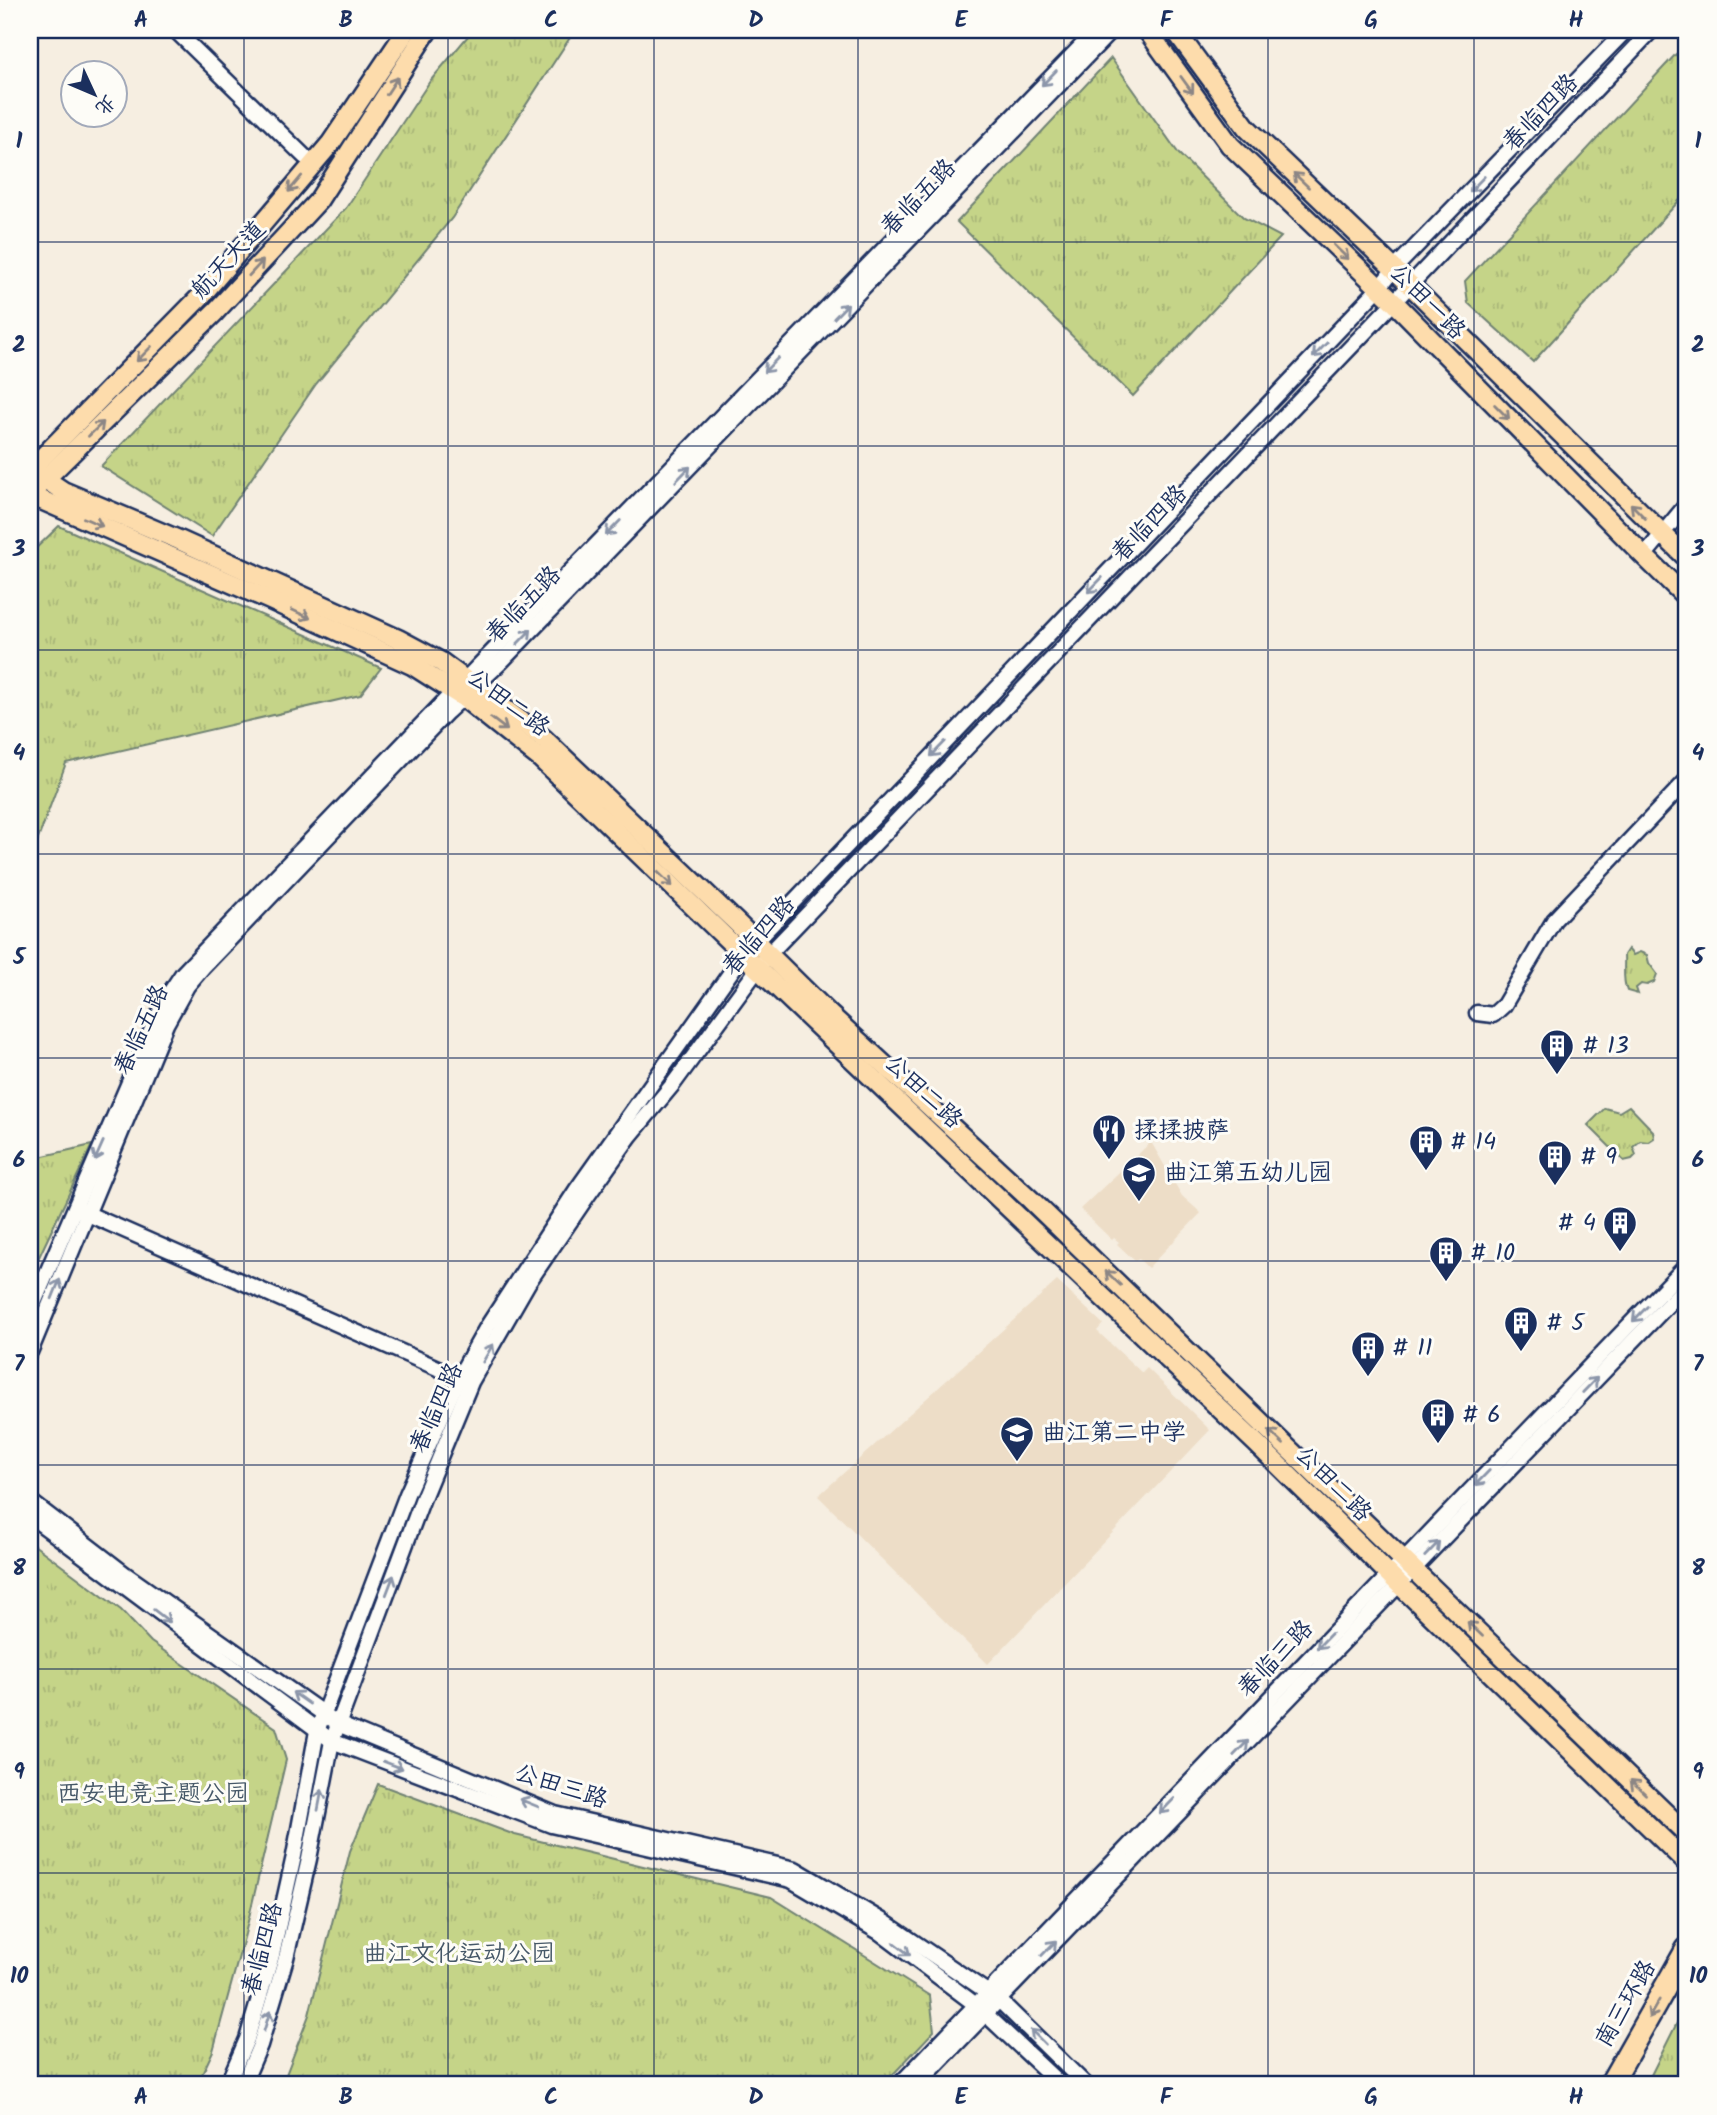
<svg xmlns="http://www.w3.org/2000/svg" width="1717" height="2115" font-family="Kalam,'LXGW WenKai TC',sans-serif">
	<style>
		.built { fill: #edddc7 }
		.grass { fill: url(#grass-tufts); stroke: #708273; stroke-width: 2 }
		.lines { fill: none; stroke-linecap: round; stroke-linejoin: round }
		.minor-casing { stroke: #1b2f5e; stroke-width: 19 }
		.major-casing { stroke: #1b2f5e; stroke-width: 23 }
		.highway-casing { stroke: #1b2f5e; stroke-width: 26 }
		.minor { stroke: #fdfcf7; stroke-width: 14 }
		.major { stroke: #fddcac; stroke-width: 18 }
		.highway { stroke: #fddcac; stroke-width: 21 }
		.oneway { stroke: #8c96aa }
		.oneway2 { stroke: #8c8685 }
		.grid { fill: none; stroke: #1b2f5e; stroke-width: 2; stroke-opacity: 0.55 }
		.labels { text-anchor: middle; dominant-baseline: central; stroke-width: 6; stroke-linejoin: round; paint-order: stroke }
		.street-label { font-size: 24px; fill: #1b2f5e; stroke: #fdfcf7 }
		.poi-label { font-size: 24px; fill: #1b2f5e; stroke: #fdfcf7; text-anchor: start }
		.park-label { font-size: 24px; fill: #465868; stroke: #fdfcf7 }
		.neatline { fill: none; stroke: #1b2f5e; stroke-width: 2.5 }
		.grid-label { font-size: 23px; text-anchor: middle; font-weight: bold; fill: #1b2f5e }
	</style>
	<defs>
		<pattern id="grass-tufts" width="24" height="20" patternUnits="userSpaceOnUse" patternTransform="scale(1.75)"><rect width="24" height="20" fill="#c5d488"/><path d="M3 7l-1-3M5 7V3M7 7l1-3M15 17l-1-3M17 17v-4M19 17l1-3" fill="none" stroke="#a9b678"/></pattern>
	</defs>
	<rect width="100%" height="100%" fill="#f6eee1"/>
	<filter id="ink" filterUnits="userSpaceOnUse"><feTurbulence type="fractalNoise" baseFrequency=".0143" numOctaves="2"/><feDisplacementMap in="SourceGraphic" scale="14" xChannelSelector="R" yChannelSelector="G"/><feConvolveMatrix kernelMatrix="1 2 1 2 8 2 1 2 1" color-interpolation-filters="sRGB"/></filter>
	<g filter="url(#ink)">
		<g class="built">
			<path d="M1151,1142l31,54 19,17 -53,55 -9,-9 -4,2 -18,-17 2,-2 -5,-4 -2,2 -32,-31z"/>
			<path d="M1057,1281l46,43 -6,7 45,42 5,-5 63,62 -222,234 -170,-168z"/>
		</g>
		<g class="grass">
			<path d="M473,30h102l-123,188 -136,166 -104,152 -111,-70 245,-258 84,-127z"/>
			<path d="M1676,54l11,11v127l-154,170 -65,-59 -3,-22z"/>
			<path d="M1111,58l68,96 65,64 37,19 -148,159 -176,-174z"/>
			<path d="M59,526l322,142 -21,27 -294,68 -36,98v-307z"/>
			<path d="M1628,949l5,6 7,-3 7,3 2,8 8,11 -3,8 -7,3 -6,-1 -5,4 2,6 -11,-3c-5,-11 -2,-24 -3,-36z"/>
			<path d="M1629,1106l24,25 1,7 -6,4 -8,-1 -7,6 3,8 -4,4 -8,2 -36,-36 17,-17 14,4z"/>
			<path d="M92,1145l-62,131v-117z"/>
			<path d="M30,1542l91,68 30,32 125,86 10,32 -41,174 -32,117 -16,34h-167z"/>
			<path d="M378,1784l137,51 256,62 159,99 4,35 -51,54h-601l27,-70 41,-164z"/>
			<path d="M1687,2003v82h-41z"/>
		</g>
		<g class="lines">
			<g class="minor-casing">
				<g id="minor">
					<path d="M175,30l130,127"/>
					<path d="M1644,556l43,-52"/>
					<path d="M1477,1013l16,2 11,-10 50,-85 131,-138 2,1"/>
					<path d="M79,1210l388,171"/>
					<path d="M30,1312l122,-283 15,-32 16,-24 271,-282 643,-661"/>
					<path d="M30,1352l136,-328 21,-38 16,-19 244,-255 54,-50 611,-632"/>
					<path d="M30,1501l95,73 213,150 217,90 240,55 91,54 113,77 87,85"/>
					<path d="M30,1516l302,225 219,84 240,55 88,52 97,73 85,80"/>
					<path d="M227,2085l20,-46 25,-84 22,-99 23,-125 90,-237 52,-117 28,-50 90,-138 166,-234 13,-14 623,-653 15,-19 232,-239"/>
					<path d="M243,2085l17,-40 26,-87 23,-99 23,-118 91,-243 48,-116 57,-99 60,-88 42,-59 44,-53 94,-128 626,-653 258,-272"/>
					<path d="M899,2085l788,-820"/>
					<path d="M917,2085l770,-800"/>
				</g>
			</g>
			<g class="major-casing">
				<g id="major">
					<path d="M1147,30l83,115 164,157 250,254 43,42"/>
					<path d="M1175,30l72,98 147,141 293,289"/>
					<path d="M30,466l15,13 18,12 116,49 219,99 43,23 76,56 26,20 195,186 91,90 202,186 656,634"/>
					<path d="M30,470l171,-174 130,-153 76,-113"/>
					<path d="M37,487l178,-175 103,-111 110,-171"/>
					<path d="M30,495l240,105 142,65 52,33 77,61 217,210 498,474 142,140 289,280"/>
				</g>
			</g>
			<g class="highway-casing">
				<path id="highway" d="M1610,2085l77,-136"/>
			</g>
			<use href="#minor" class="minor"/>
			<use href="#major" class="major"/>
			<use href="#highway" class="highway"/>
		</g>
		<defs><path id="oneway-shaft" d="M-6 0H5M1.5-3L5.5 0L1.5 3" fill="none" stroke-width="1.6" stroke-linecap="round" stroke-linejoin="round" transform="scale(1.75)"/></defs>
		<g class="oneway">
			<use href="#oneway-shaft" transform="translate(1049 78) rotate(134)"/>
			<use href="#oneway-shaft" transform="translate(1477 184) rotate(134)"/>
			<use href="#oneway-shaft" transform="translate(841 311) rotate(-46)"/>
			<use href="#oneway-shaft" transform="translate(1320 350) rotate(134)"/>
			<use href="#oneway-shaft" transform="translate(771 365) rotate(134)"/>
			<use href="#oneway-shaft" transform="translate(683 474) rotate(-46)"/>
			<use href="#oneway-shaft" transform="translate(613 528) rotate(134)"/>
			<use href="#oneway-shaft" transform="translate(1095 585) rotate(134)"/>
			<use href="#oneway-shaft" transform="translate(524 637) rotate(-46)"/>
			<use href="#oneway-shaft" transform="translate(938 749) rotate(134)"/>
			<use href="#oneway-shaft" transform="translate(99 1151) rotate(114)"/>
			<use href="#oneway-shaft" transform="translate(56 1289) rotate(-68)"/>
			<use href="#oneway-shaft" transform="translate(1640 1314) rotate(134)"/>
			<use href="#oneway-shaft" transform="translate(488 1353) rotate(-60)"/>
			<use href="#oneway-shaft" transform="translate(1590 1385) rotate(-46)"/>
			<use href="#oneway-shaft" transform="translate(1482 1478) rotate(134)"/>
			<use href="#oneway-shaft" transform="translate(1432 1549) rotate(-46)"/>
			<use href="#oneway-shaft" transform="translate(390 1585) rotate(-69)"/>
			<use href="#oneway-shaft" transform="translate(162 1616) rotate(37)"/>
			<use href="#oneway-shaft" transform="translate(1324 1641) rotate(134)"/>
			<use href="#oneway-shaft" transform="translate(301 1698) rotate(-145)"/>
			<use href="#oneway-shaft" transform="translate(1241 1748) rotate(-46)"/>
			<use href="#oneway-shaft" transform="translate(393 1765) rotate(21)"/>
			<use href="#oneway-shaft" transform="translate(320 1800) rotate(-79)"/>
			<use href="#oneway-shaft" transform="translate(529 1803) rotate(-158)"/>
			<use href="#oneway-shaft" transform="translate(1167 1806) rotate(134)"/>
			<use href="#oneway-shaft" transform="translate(1049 1948) rotate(-46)"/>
			<use href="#oneway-shaft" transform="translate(902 1949) rotate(37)"/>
			<use href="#oneway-shaft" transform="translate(267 2021) rotate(-73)"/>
			<use href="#oneway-shaft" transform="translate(1038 2037) rotate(-135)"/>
		</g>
		<g class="oneway2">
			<use href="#oneway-shaft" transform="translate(1187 85) rotate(54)"/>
			<use href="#oneway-shaft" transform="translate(392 86) rotate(-57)"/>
			<use href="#oneway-shaft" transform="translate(1301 180) rotate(-136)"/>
			<use href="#oneway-shaft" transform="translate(295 184) rotate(130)"/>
			<use href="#oneway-shaft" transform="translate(1341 252) rotate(44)"/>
			<use href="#oneway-shaft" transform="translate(256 268) rotate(-47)"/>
			<use href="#oneway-shaft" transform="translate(144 354) rotate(135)"/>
			<use href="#oneway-shaft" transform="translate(1502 412) rotate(45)"/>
			<use href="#oneway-shaft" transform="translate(96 429) rotate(-44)"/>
			<use href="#oneway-shaft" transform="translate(1638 511) rotate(-135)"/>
			<use href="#oneway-shaft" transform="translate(93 522) rotate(24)"/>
			<use href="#oneway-shaft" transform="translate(301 614) rotate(25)"/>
			<use href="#oneway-shaft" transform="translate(499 724) rotate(37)"/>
			<use href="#oneway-shaft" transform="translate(665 879) rotate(44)"/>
			<use href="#oneway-shaft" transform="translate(1113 1278) rotate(-136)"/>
			<use href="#oneway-shaft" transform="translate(1276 1437) rotate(-136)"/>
			<use href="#oneway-shaft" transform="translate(1475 1629) rotate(-136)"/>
			<use href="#oneway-shaft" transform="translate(1638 1787) rotate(-136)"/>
			<use href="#oneway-shaft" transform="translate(1654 2009) rotate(120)"/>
		</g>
	</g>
	<path class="grid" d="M244,30v2055M448,30v2055M654,30v2055M858,30v2055M1064,30v2055M1268,30v2055M1474,30v2055M30,242h1657M30,446h1657M30,650h1657M30,854h1657M30,1058h1657M30,1261h1657M30,1465h1657M30,1669h1657M30,1873h1657"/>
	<defs>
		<g id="building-pin" transform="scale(1.75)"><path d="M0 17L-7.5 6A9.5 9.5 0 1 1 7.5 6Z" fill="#1b2f5e" stroke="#fdfcf7"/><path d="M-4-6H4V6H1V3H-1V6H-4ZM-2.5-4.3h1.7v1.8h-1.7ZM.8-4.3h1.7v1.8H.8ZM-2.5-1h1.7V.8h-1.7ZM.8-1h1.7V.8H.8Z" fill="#fff"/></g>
		<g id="restaurant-pin" transform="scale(1.75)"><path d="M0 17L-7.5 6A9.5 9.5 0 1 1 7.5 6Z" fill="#1b2f5e" stroke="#fdfcf7"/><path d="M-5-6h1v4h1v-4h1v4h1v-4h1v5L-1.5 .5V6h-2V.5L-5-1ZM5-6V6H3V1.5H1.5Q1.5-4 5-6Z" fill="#fff"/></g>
		<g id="school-pin" transform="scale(1.75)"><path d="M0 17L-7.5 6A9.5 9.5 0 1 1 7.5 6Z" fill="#1b2f5e" stroke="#fdfcf7"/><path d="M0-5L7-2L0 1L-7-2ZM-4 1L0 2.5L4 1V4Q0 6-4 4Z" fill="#fff"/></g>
	</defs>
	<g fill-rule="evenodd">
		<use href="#building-pin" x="1557" y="1046"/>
		<use href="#restaurant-pin" x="1109" y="1131"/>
		<use href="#building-pin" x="1426" y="1142"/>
		<use href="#building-pin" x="1555" y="1157"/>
		<use href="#school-pin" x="1139" y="1173"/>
		<use href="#building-pin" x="1620" y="1223"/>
		<use href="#building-pin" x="1446" y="1253"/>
		<use href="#building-pin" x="1521" y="1323"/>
		<use href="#building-pin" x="1368" y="1348"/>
		<use href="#building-pin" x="1438" y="1415"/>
		<use href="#school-pin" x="1017" y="1433"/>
	</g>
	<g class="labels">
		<g class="street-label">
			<text transform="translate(1541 113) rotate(-46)">春临四路</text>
			<text transform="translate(919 198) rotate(-46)">春临五路</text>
			<text transform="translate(229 260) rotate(-47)">航天大道</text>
			<text transform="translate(1427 302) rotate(45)">公田一路</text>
			<text transform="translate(1150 524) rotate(-46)">春临四路</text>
			<text transform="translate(524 605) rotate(-46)">春临五路</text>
			<text transform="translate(508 703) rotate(37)">公田二路</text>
			<text transform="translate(759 936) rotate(-49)">春临四路</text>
			<text transform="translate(142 1030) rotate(-65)">春临五路</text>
			<text transform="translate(923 1092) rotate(43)">公田二路</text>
			<text transform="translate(437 1408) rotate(-66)">春临四路</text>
			<text transform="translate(1333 1484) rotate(45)">公田二路</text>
			<text transform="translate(1276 1659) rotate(-46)">春临三路</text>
			<text transform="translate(561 1787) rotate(18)">公田三路</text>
			<text transform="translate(263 1949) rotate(-75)">春临四路</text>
			<text transform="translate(1626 2004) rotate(-60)">南三环路</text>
		</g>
		<g class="poi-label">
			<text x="1582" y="1046"># 13</text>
			<text x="1134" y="1131">揉揉披萨</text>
			<text x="1450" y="1142"># 14</text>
			<text x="1580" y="1157"># 9</text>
			<text x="1164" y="1173">曲江第五幼儿园</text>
			<text x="1596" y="1223" text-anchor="end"># 4</text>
			<text x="1470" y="1253"># 10</text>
			<text x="1546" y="1323"># 5</text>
			<text x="1392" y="1348"># 11</text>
			<text x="1462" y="1415"># 6</text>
			<text x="1042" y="1433">曲江第二中学</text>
		</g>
		<g class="park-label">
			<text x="153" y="1794">西安电竞主题公园</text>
			<text x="459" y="1954">曲江文化运动公园</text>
		</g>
	</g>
	<rect width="1717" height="2115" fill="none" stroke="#fdfcf7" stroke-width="77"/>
	<g transform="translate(94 94) rotate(134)"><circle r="33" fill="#fdfcf7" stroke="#a3aaba" stroke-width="2"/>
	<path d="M0-5L12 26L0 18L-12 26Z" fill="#1b2f5e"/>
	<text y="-10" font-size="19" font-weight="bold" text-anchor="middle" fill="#1b2f5e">北</text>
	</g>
	<rect x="38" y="38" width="1640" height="2038" class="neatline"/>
	<g class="grid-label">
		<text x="141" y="27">A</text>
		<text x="346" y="27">B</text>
		<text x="551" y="27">C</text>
		<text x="756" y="27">D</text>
		<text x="961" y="27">E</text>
		<text x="1166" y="27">F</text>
		<text x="1371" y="27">G</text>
		<text x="1576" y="27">H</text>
		<text x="19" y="148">1</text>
		<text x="1698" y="148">1</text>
		<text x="19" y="352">2</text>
		<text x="1698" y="352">2</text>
		<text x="19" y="556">3</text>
		<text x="1698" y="556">3</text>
		<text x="19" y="760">4</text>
		<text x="1698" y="760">4</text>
		<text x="19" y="964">5</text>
		<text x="1698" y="964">5</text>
		<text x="19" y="1167">6</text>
		<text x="1698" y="1167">6</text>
		<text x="19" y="1371">7</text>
		<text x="1698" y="1371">7</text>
		<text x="19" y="1575">8</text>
		<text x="1698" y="1575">8</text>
		<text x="19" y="1779">9</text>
		<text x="1698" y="1779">9</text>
		<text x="19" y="1983">10</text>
		<text x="1698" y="1983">10</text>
		<text x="141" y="2104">A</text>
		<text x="346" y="2104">B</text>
		<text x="551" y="2104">C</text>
		<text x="756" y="2104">D</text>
		<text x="961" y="2104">E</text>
		<text x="1166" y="2104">F</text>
		<text x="1371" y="2104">G</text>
		<text x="1576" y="2104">H</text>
	</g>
</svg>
